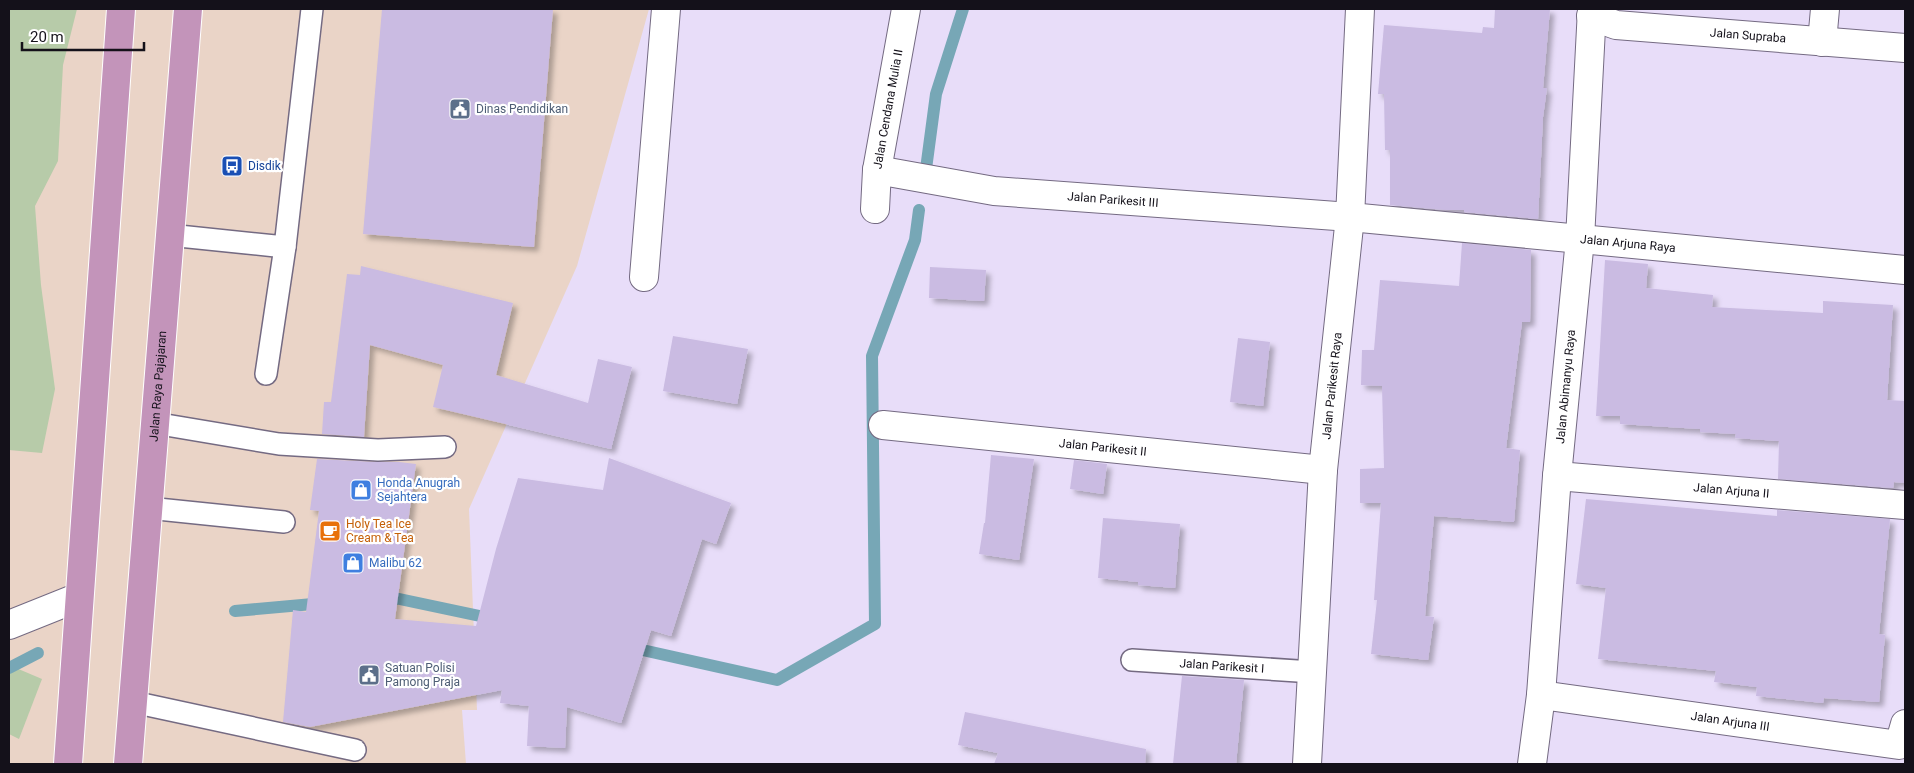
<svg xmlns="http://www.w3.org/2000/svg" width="1914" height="773" font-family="Roboto,sans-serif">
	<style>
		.commercial { fill: #ead4c7 }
		.green { fill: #b7cba9 }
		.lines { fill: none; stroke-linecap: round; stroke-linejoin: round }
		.stream { stroke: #77a7b6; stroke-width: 12 }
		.building { fill: #cabbe2; filter: url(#shadow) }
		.service-casing { stroke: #746a82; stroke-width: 24 }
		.minor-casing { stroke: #746a82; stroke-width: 30 }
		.trunk-casing { stroke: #fff; stroke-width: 30 }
		.service { stroke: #fff; stroke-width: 21 }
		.minor { stroke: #fff; stroke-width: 28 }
		.trunk { stroke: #c394ba; stroke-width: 28 }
		.labels { text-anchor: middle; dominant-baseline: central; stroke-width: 4.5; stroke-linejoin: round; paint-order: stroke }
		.street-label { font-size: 12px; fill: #14111a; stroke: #fff }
		.service-label { font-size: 12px; fill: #4e5e75; stroke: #fff; text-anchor: start }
		.transit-label { font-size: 12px; fill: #164399; stroke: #fff; text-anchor: start }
		.shop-label { font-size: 12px; fill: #366cbe; stroke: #fff; text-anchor: start }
		.food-label { font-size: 12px; fill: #c56008; stroke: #fff; text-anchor: start }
	</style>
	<defs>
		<filter id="shadow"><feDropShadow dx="4.5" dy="4.5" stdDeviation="2.5" flood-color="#0004"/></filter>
	</defs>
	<rect width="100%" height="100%" fill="#e8ddf9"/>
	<path class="commercial" d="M9,9h640l-72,257 -108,243 8,201h-15l4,54h-457z"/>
	<g class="green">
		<path d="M9,9h68l-14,56 -5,96 -23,45 6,79 14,104 -13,64 -33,-3z"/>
		<path d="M9,665l33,14 -23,60 -10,-5z"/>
	</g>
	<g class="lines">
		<g class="stream">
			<path d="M926,169l10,-75 27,-85"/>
			<path d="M382,598l8,-1 104,22"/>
			<path d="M235,611l89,-8"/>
			<path d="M629,647l148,33 98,-56 -3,-268 43,-116 4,-30"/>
			<path d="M9,668l29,-15"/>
		</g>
	</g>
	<g class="building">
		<path d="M382,9h171l-19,238 -171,-13z"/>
		<path d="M1495,9h55l-7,79h4l-4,29 -5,102 -74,-7v-2h-18l-56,-5v-55h-5l-1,-56h-6l6,-69 98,8 1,-6 11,1z"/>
		<path d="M1462,243l69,7 -1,72h-8l-16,126 14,2 -6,72 -80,-6 -9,100 9,1 -6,43 -57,-6 6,-54h-3l7,-97h-21v-34l24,-1 -2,-82 -21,-1 1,-35h12l6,-70 79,6z"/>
		<path d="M1605,260l43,4 -2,24 67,7 -1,12 111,6v-12l70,4 -6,95 18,1v82l-11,-1 -1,6 -115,-9 1,-38 -44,-3 1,-4 -36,-2v-3l-80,-5v-8h-24z"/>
		<path d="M361,266l152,37 -17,72 92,28 10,-44 34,8 -21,82 -178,-42 10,-42 -73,-20 -6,92 -42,-3 2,-32h7l16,-128 13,1z"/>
		<path d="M930,267l56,3 -2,31 -55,-3z"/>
		<path d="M673,336l75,13 -11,55 -74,-13z"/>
		<path d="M1238,338l32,4 -7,64 -33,-4z"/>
		<path d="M991,455l43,4 -15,101 -40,-6 5,-31h1z"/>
		<path d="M609,458l122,45 -15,41 -14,-5 -31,97 -20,-6 -30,93 -54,-16 -2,41 -38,-2 2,-40 -29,-3 2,-13 -192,37 -27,-5 10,-112 13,2 13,-101 -9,-1 7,-51 60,3h22l17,2 -21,155 81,7 20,-77 22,-71 85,12z"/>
		<path d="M1074,460l33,4 -4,30 -33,-5z"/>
		<path d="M1586,499l191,17v-6l113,9 -11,115 6,1 -6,67 -55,-4 -1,5 -67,-7 1,-9 -43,-5 2,-11 -118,-12 8,-71 -30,-4z"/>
		<path d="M1103,518l77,6 -5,64 -37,-3v-3l-40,-4z"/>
		<path d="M1182,676l62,4 -8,84h-63z"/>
		<path d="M965,712l181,37 -1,15h-151l4,-11 -40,-8z"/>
	</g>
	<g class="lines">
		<g class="service-casing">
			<g id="service">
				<path d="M169,235l116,12 27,-238"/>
				<path d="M266,374l19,-127"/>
				<path d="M154,423l125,21 99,6 67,-3"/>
				<path d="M148,508l136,14"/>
				<path id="s1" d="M1132,660l181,12"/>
				<path d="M133,702l222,48"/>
			</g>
		</g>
		<g class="minor-casing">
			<g id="minor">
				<path id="s2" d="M1591,16l25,9 289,23"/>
				<path d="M1822,42l3,-33"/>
				<path id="s3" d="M877,170l117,21 356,26 555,53"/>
				<path id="s4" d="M875,209l2,-39 29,-161"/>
				<path d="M644,277l22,-268"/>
				<path id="s5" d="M883,425l440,45"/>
				<path id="s6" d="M1557,476l348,29"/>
				<path d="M9,625l70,-28"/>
				<path id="s7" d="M1541,695l358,50 6,-21"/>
				<path id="s8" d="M1307,764l16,-294 27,-253 10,-208"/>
				<path id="s9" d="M1532,764l9,-69 16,-219 23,-237 12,-230"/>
			</g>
		</g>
		<g class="trunk-casing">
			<g id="trunk">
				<path d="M68,764l53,-755"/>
				<path id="s10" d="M128,764l60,-755"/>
			</g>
		</g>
		<use href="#service" class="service"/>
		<use href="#minor" class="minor"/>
		<use href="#trunk" class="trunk"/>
	</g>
	<defs>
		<g id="civic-square" transform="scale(1.125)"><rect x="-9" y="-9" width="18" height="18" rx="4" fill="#5c6f8a" stroke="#fff"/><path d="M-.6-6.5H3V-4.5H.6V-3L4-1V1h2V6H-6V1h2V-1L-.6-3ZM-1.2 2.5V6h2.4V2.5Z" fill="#fff"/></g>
		<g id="bus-square" transform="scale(1.125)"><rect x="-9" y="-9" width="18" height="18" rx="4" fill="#1a4fb4" stroke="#fff"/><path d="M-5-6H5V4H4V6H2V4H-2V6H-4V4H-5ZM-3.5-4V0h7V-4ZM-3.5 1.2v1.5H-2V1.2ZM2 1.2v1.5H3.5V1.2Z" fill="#fff"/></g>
		<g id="shop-square" transform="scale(1.125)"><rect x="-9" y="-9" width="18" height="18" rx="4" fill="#3f7fe0" stroke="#fff"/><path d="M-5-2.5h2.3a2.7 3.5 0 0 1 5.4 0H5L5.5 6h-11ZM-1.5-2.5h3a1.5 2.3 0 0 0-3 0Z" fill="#fff"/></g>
		<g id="cafe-square" transform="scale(1.125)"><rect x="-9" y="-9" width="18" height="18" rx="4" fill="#e8710a" stroke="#fff"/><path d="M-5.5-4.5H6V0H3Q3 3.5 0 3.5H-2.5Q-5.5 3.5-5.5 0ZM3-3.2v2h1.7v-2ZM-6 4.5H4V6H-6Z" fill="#fff"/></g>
	</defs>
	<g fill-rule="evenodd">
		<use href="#civic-square" x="460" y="109"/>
		<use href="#bus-square" x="232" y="166"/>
		<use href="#shop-square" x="361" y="490"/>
		<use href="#cafe-square" x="330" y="531"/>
		<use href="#shop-square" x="353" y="563"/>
		<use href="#civic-square" x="369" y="675"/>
	</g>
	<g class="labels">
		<g class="street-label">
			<text stroke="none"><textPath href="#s2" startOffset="159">Jalan Supraba</textPath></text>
			<text stroke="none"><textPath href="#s4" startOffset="101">Jalan Cendana Mulia II</textPath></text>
			<text stroke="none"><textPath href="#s3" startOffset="238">Jalan Parikesit III</textPath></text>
			<text stroke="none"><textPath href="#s3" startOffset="755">Jalan Arjuna Raya</textPath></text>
			<text stroke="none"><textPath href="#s10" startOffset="379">Jalan Raya Pajajaran</textPath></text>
			<text stroke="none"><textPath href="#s8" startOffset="379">Jalan Parikesit Raya</textPath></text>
			<text stroke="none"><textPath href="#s9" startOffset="379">Jalan Abimanyu Raya</textPath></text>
			<text stroke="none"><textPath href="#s5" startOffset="221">Jalan Parikesit II</textPath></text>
			<text stroke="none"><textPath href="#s6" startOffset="175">Jalan Arjuna II</textPath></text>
			<text stroke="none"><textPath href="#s1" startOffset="90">Jalan Parikesit I</textPath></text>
			<text stroke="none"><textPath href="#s7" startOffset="191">Jalan Arjuna III</textPath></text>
		</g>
		<g class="service-label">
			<text x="476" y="109">Dinas Pendidikan</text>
			<text x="385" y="668">Satuan Polisi<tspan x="385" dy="14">Pamong Praja</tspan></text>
		</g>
		<g class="transit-label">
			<text x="248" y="166">Disdik</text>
		</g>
		<g class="shop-label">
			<text x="377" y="483">Honda Anugrah<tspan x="377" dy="14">Sejahtera</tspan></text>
			<text x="369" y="563">Malibu 62</text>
		</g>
		<g class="food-label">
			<text x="346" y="524">Holy Tea Ice<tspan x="346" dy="14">Cream &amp; Tea</tspan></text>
		</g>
	</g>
	<rect width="1914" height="773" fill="none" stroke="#14111a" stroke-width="20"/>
	<path d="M22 42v8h122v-8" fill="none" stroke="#14111a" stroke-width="2.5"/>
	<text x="30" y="42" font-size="15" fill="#14111a" stroke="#ffffff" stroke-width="4" paint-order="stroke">20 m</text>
</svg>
